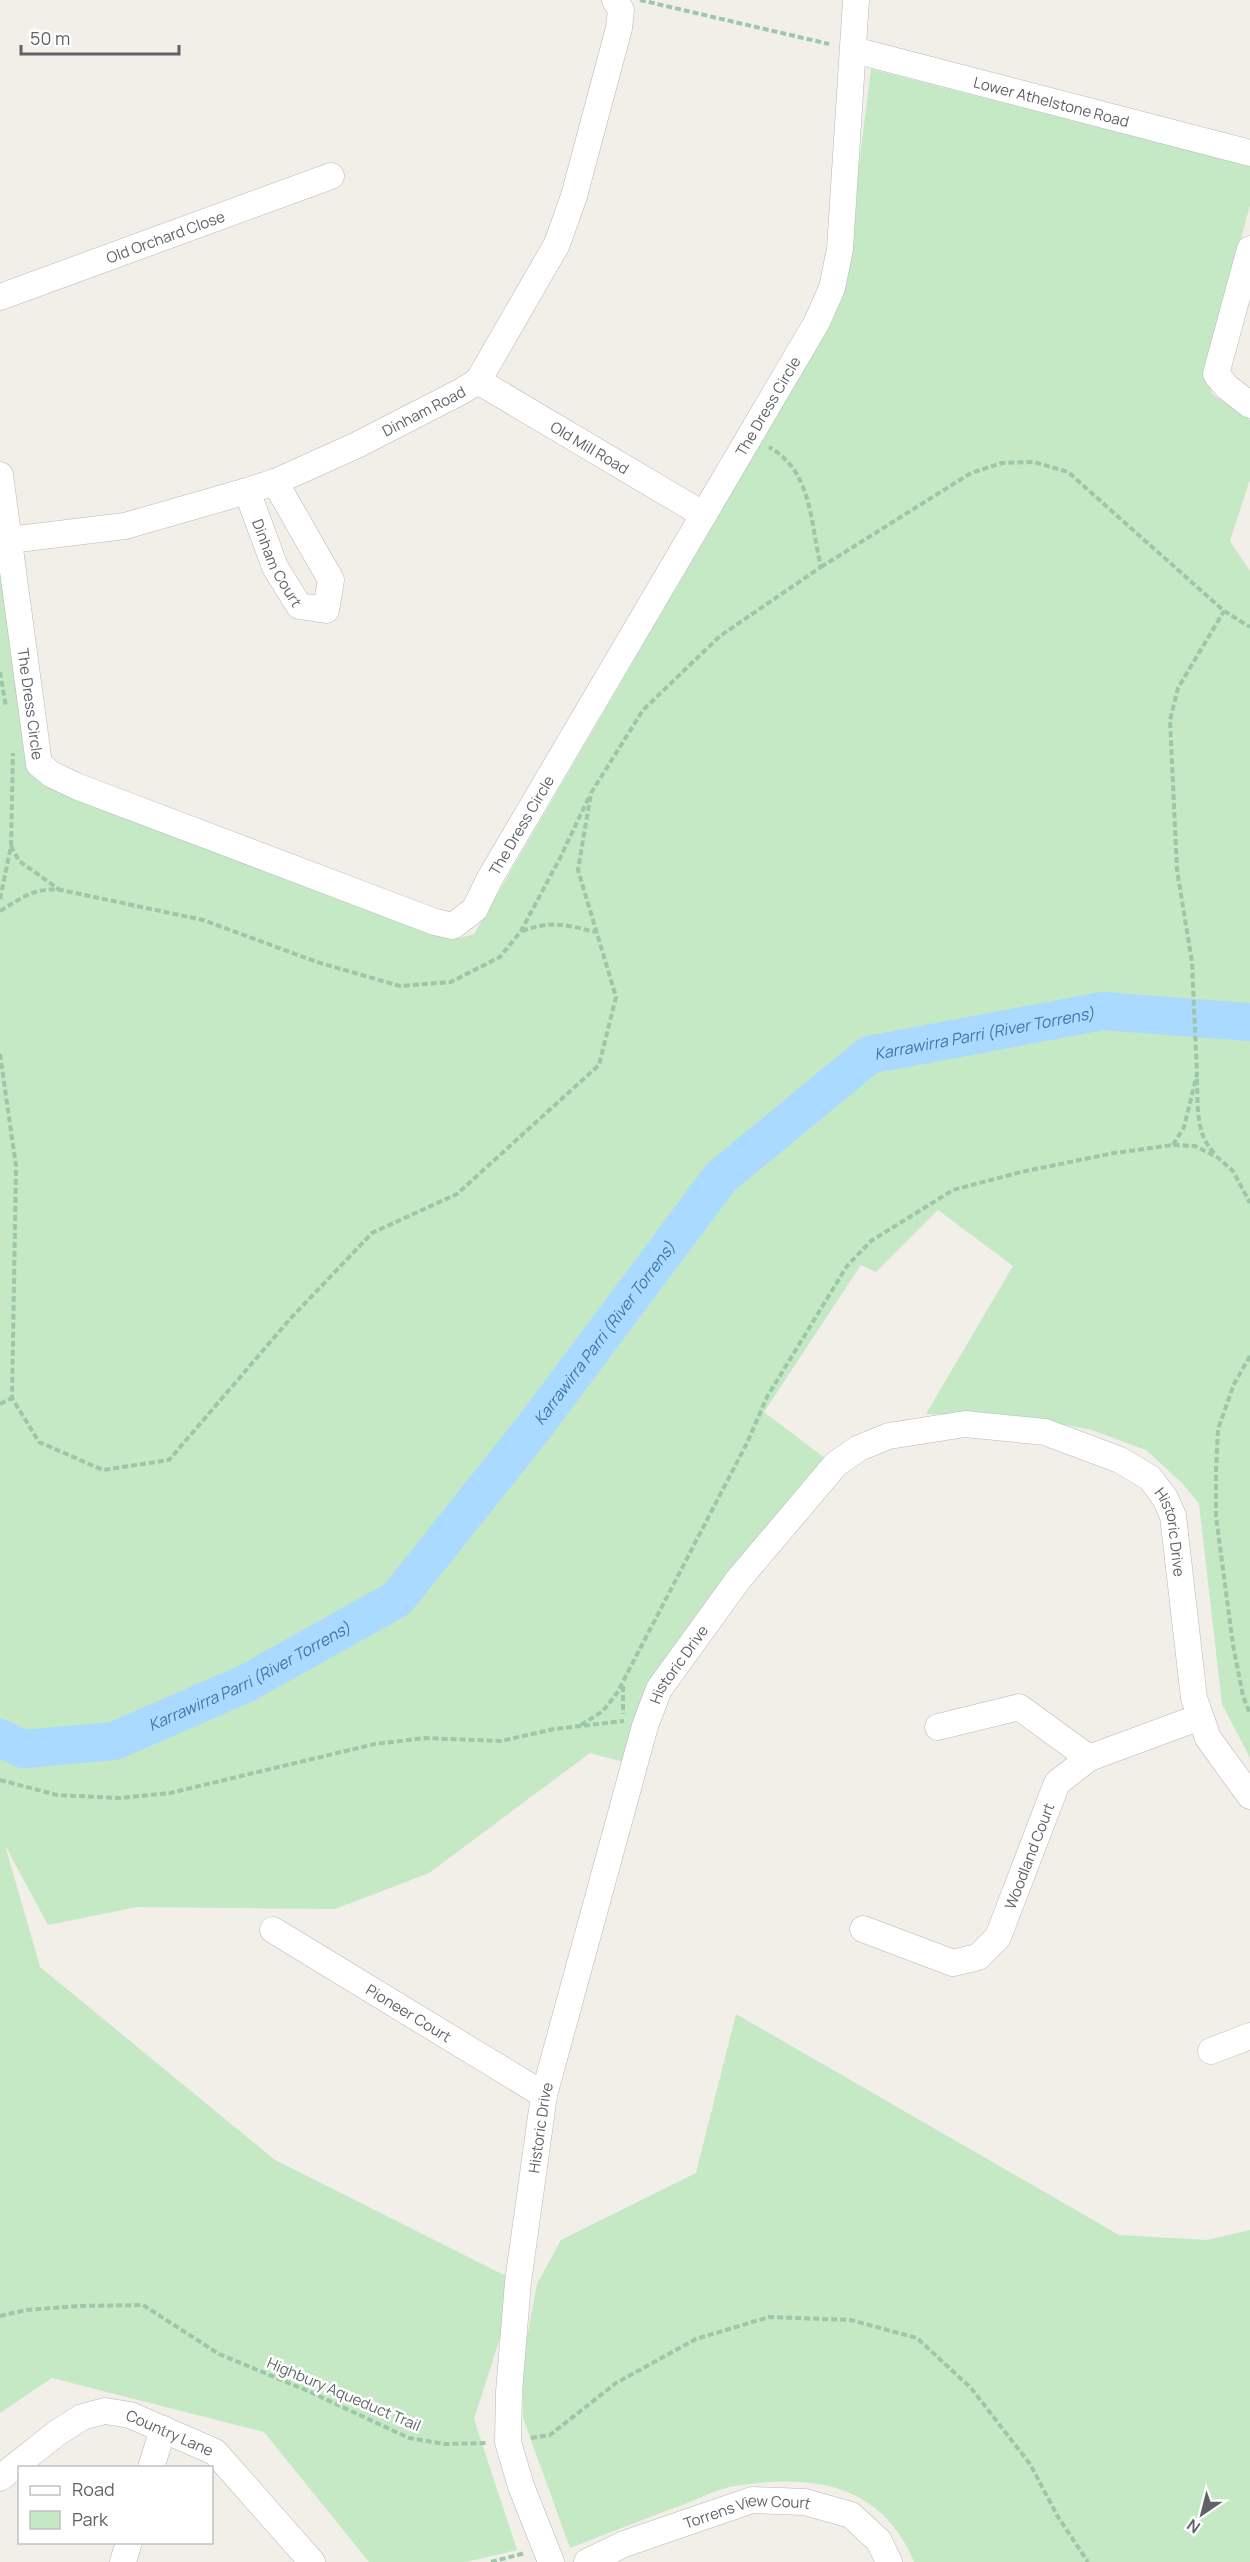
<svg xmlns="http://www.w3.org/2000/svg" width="1250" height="2562" font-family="Manrope,sans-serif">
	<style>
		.green { fill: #c5e8c5 }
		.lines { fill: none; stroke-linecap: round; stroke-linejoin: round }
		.river { stroke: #aadaff; stroke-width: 38 }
		.minor-casing { stroke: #b5b8bc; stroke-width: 27 }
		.path { stroke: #9cc7a9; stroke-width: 4; stroke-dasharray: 6 3; stroke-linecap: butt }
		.minor { stroke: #fff; stroke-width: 26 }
		.labels { text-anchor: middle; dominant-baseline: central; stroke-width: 5; stroke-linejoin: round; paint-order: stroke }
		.street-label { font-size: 15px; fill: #5f6368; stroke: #fff }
		.water-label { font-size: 16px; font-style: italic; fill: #4174aa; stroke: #fff }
	</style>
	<rect width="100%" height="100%" fill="#f1efe8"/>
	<g class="green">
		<path d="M871,69l379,97v39l-44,160 6,29 38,26v59l-20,62 20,30v1187l-28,-54 -23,-200 -16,-20 -37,-34 -54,-20 -82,-15 -84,-1 87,-148 -75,-56 -62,62 -15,-7 -97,147 66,50 -108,130 -91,172 -41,-11 -161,120 -94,36 -198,-2 -89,18 -43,-80 35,122 235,193 243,122 -44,137 43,131 -51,12h-97l-105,-130 -212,-54 -52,35v-1893l42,259 411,161 21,-6 277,-474 76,-140 18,-43z"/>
		<path d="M736,2014l383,221 88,5 43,-10v332h-336c-33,-80 -103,-88 -180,-76 -17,3 -36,13 -52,19 -37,14 -74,28 -112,43l-47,-130v-59l14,-75 24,-44 135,-67z"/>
	</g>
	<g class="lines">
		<path class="river" id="s1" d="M0,1738l23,11 91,-8 133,-58 150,-84 134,-168 190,-254 148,-122 233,-44 148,11"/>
		<g class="minor-casing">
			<g id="minor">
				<path id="s2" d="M854,50l396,103"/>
				<path d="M1250,249l-34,125 11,13 23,18"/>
				<path id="s3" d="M0,297l331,-121"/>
				<path id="s4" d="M478,381l226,134"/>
				<path id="s5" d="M0,475l39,289 12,10 25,12 359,136 18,4 22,-17 15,-31 327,-556 15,-34 8,-39 16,-249"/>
				<path id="s6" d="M247,491l28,76 24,39 27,4 5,-30 -56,-98"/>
				<path id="s7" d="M9,540l116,-14 122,-35 28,-9 82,-37 105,-54 16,-10 79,-137 17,-48 45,-168 2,-18 -6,-10"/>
				<path d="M938,1727l81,-20 70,51"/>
				<path id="s8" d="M863,1929l90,34 25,-6 20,-20 59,-154 32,-25 111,-41"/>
				<path id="s9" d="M273,1930l271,165"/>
				<path d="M1211,2051l39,-15"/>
				<path d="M151,2468l12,-39"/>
				<path id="s10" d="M0,2478l57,-45 25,-16 23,-6 25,4 85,37 97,110"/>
				<path d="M123,2562l6,-20"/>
				<path id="s11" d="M551,2562l-30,-76 -13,-44 1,-50 9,-110 26,-187 101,-369 14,-37 79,-109 98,-116 23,-16 30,-12 76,-12 80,8 75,28 30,18 15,20 8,18 21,182 14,40 42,58"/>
				<path id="s12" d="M587,2562l37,-18 128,-44 53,2 46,13 28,26 10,21"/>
			</g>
		</g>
		<g class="path">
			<path d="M640,0l189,44"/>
			<path d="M821,567l150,-94 31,-10 32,-1 34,10 156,139 26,16"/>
			<path d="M0,672l6,35"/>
			<path d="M11,846l8,15 41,29"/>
			<path d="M0,899l11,-53 2,-93"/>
			<path d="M0,911c21,-13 35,-24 61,-21l142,30 114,42 83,24 51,-4 49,-25 21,-26 39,-73 29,-61"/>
			<path d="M522,931c30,-11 44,-6 74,1"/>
			<path d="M0,1054l16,112 -4,232 27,44 64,28 66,-10 121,-141 82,-86 85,-39 142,-129 17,-68 -38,-127 13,-77 52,-83 77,-74 101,-69c-11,-44 -8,-95 -52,-120"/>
			<path d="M1197,1079c1,27 -2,55 18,75"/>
			<path d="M1173,1145l11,-18 13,-53 -5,-112 -15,-92 -7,-150 8,-32 46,-77"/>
			<path d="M1250,1356l-16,28 -16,45 -2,41v46l17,129 10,51 7,18"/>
			<path d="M0,1404l12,-6"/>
			<path d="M623,1686v28"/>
			<path d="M581,1725l22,-14 14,-18 130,-250 20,-46 80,-131 24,-25 82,-51 68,-18 93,-19 59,-8 22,1 22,11 16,14 17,32"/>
			<path d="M0,1780l57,15 62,3 51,-5 205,-49 50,-6 76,3 53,-12 70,-8"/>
			<path d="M0,2316l26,-6 53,-4 64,-1 76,49 89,37 101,47 36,6 43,-1"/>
			<path d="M531,2438l19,-3 66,-52 80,-44 73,-22 82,3 66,18 54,50 59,76 28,53 30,45"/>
			<path d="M491,2562l34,-9"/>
		</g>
		<use href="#minor" class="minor"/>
	</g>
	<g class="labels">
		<g class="street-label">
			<text stroke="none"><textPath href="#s2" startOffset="204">Lower Athelstone Road</textPath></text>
			<text stroke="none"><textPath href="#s3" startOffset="176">Old Orchard Close</textPath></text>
			<text stroke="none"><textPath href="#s5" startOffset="1347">The Dress Circle</textPath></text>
			<text stroke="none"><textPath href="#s7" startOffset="438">Dinham Road</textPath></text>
			<text stroke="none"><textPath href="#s4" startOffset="130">Old Mill Road</textPath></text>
			<text stroke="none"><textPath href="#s6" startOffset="78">Dinham Court</textPath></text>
			<text stroke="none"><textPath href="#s5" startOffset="231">The Dress Circle</textPath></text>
			<text stroke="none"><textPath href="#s5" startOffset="861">The Dress Circle</textPath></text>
			<text stroke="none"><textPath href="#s11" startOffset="1578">Historic Drive</textPath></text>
			<text stroke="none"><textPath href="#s11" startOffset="930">Historic Drive</textPath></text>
			<text stroke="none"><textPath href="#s8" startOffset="237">Woodland Court</textPath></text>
			<text stroke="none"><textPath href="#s9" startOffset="159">Pioneer Court</textPath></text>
			<text stroke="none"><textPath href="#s11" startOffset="444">Historic Drive</textPath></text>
			<text transform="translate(344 2394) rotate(23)">Highbury Aqueduct Trail</text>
			<text stroke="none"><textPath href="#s10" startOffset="195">Country Lane</textPath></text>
			<text stroke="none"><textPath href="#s12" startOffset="170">Torrens View Court</textPath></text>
		</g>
		<g class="water-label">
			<text stroke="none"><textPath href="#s1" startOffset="1275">Karrawirra Parri (River Torrens)</textPath></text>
			<text stroke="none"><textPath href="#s1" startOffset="771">Karrawirra Parri (River Torrens)</textPath></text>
			<text stroke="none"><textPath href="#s1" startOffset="267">Karrawirra Parri (River Torrens)</textPath></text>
		</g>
	</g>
	<rect x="18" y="2466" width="195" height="78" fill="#ffffff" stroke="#bfc1c3" stroke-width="1.5"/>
	<rect x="30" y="2486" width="30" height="9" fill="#ffffff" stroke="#bfc1c3" stroke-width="1.5"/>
	<text x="72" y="2496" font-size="18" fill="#5f6368">Road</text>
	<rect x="30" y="2511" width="30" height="18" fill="#c5e8c5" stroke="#bfc1c3" stroke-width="1.5"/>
	<text x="72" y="2526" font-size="18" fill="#5f6368">Park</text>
	<g transform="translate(1202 2514) rotate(215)" stroke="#ffffff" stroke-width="4.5" paint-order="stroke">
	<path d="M0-4.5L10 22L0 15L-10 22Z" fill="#5f6368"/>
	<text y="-9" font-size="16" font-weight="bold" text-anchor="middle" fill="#5f6368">N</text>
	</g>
	<path d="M21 45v9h158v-9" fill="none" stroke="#5f6368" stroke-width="3"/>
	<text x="30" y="45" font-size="18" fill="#5f6368" stroke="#ffffff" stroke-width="4.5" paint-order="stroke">50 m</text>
</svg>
